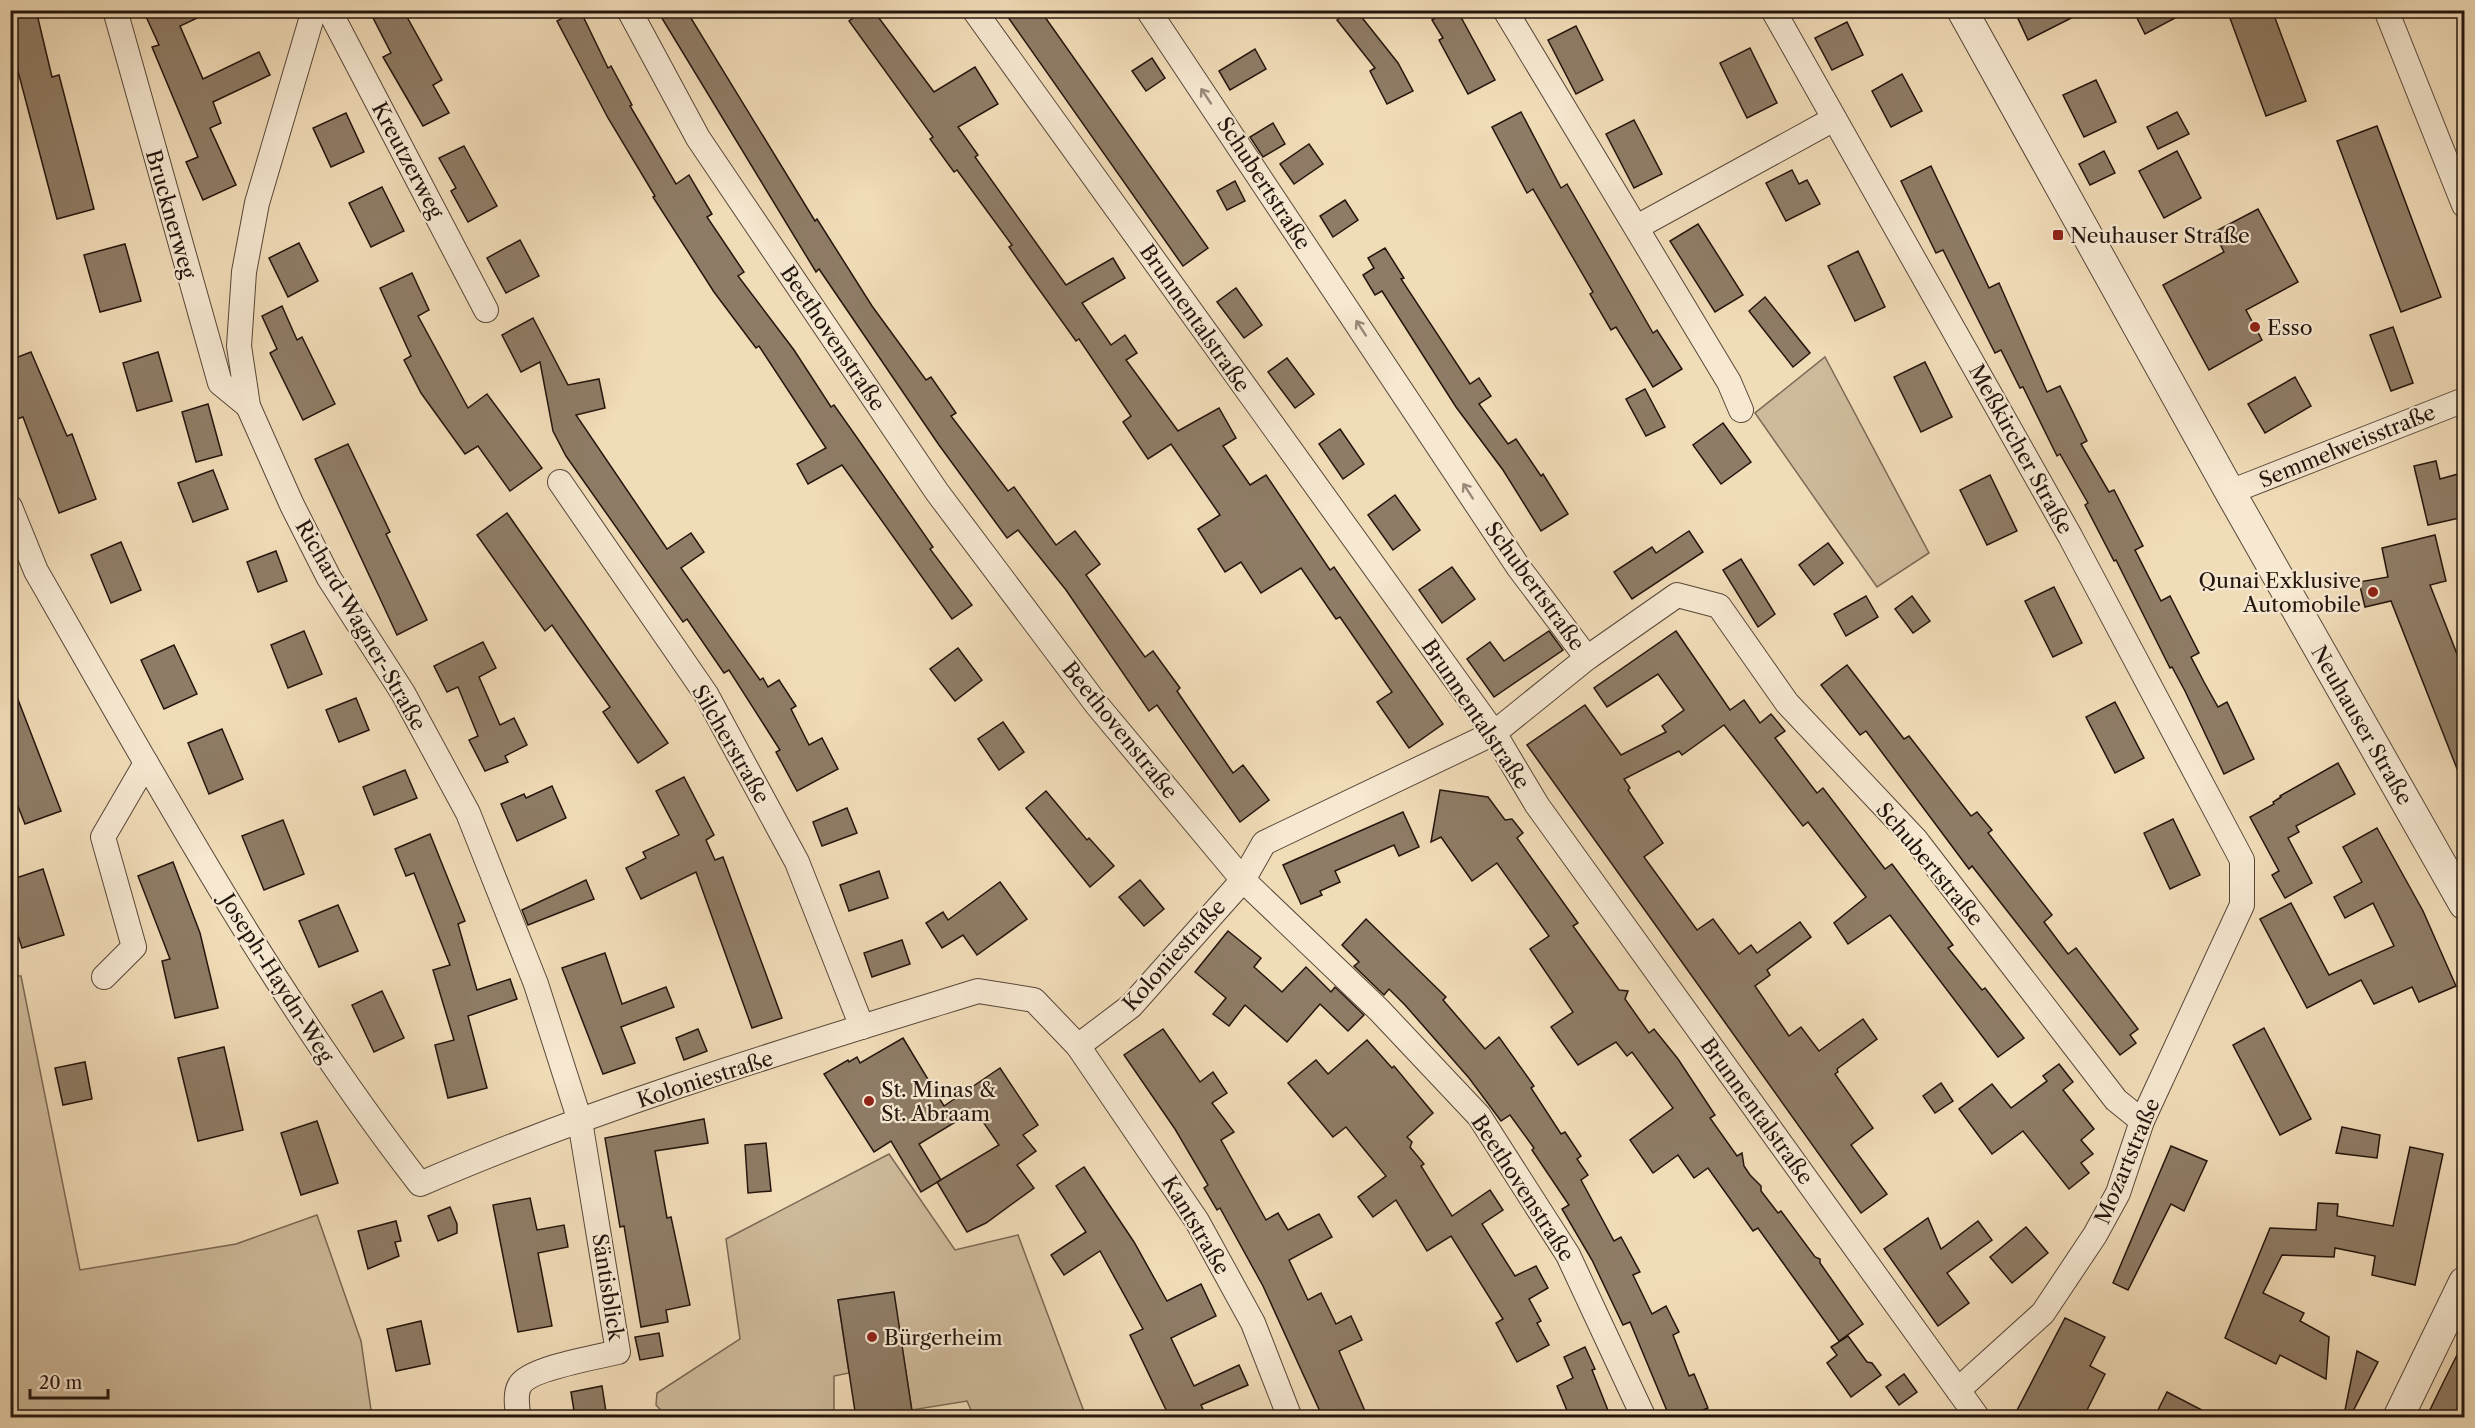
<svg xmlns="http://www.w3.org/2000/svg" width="2475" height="1428" font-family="'Libre Caslon Text',serif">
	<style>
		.green { fill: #ceba9b; stroke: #796854; stroke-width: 1.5 }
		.building { fill: #8f7c66; stroke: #24150d; stroke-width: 1.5 }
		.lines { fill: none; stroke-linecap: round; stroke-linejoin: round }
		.minor-casing { stroke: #574738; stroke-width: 26 }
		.tertiary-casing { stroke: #574738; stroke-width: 32 }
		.minor { stroke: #f6e8d1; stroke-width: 24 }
		.tertiary { stroke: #f6e8d1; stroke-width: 30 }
		.oneway { stroke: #988979 }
		.poi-dot { fill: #8f2418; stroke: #f6e8d1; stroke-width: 2 }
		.labels { text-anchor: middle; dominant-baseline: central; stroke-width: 4.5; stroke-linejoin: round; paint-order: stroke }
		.street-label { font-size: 21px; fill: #24150d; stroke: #f6e8d1 }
		.poi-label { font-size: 21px; fill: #24150d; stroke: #f6e8d1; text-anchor: start }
	</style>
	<rect width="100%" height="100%" fill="#f1dcb8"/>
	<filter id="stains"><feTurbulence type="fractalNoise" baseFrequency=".00333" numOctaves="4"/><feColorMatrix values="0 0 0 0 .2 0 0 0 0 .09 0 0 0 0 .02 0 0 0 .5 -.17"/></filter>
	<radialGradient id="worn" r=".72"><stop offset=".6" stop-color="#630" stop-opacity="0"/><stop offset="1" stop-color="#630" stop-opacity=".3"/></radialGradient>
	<g class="green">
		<path d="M1825,357l104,196 -52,34 -122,-174z"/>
		<path d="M11,976h10l59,294 156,-26 81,-29 44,126 11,76h-361z"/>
		<path d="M889,1154l66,96 63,-15 68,182h-112l-7,-16 -55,9 -19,-118 -55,8 11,73 -15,3v38l-22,4 -145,-1 -11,-12 1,-12 83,-54 -14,-100z"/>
	</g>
	<g class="building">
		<path d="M10,10h26l16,67 7,-2 35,134 -37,10 -47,-178z"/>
		<path d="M143,10h71l-34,16 23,53 56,-27 11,23 -57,27 8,21 -11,5 26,57 -33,15 -17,-38 12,-5 -46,-110 7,-2z"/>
		<path d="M369,10h34l39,70 -9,5 16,28 -26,13 -40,-69 8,-4z"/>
		<path d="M576,10h4l28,58 3,-2 21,39 -2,1 46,78 13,-9 23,39 -5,3 37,55 -6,4 56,74 37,57 3,-2 26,37 73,105 -3,2 42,56 -20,14 -110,-154 -34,19 -11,-20 29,-16 -67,-102 -3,2 -42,-56 -61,-95 2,-1 -47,-78 -51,-97z"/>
		<path d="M657,10h29l129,211 2,-2 55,87 54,74 5,-3 25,36 -5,3 57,75 6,-4 42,58 19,-14 25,33 -14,11 59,82 8,-6 27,37 -3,3 56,82 10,-8 26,35 -29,22 -83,-117 -8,6 -83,-121 -48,-60 -11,8 -68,-93 -120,-176 -3,3z"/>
		<path d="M864,10h9l61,82 41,-25 23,37 -40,23 20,28 -3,2 91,128 47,-27 12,20 -43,25 29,42 14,-10 12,18 -11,7 52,71 41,-23 17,30 -13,8 27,39 16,-10 64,95 4,-3 109,157 -34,24 -32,-46 15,-10 -52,-75 -4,2 -35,-51 -40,25 -20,-31 -16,10 -27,-43 22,-14 -49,-71 -23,15 -25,-37 8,-6 -52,-77 -3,2 -43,-60 -24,-34 3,-2 -55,-75 -3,2 -24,-33 3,-2 -84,-116z"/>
		<path d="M1003,10h37l168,238 -25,18z"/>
		<path d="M1349,10h7l42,53 15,28 -26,13 -17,-33 5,-3 -38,-48z"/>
		<path d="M1448,10h9l38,70 -27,14 -29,-54 4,-2 -11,-18z"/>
		<path d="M2014,10h73l-59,30z"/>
		<path d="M2133,10h57l-45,24z"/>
		<path d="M2227,10h45l34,91 -40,15z"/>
		<path d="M1847,22l16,33 -31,15 -17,-32z"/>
		<path d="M1576,26l27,54 -27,14 -28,-54z"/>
		<path d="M1750,48l27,55 -30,15 -27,-55z"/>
		<path d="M1255,49l11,20 -36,21 -11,-19z"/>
		<path d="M1152,58l13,20 -19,13 -14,-20z"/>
		<path d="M1902,74l20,37 -31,16 -19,-36z"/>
		<path d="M2096,80l20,42 -32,15 -21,-42z"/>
		<path d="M1521,112l40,76 6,-4 86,149 4,-3 25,39 -29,18 -37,-60 -5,3 -21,-36 3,-2 -60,-103 -6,4 -35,-66z"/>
		<path d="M2177,112l12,22 -31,15 -11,-22z"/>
		<path d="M346,113l18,39 -33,15 -18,-39z"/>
		<path d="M1634,120l28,54 -28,14 -28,-54z"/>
		<path d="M1273,123l12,21 -22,13 -13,-20z"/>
		<path d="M2377,126l64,171 -40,15 -64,-171z"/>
		<path d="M1309,144l14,20 -29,20 -14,-20z"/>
		<path d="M464,146l33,60 -29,16 -17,-31 5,-3 -17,-30z"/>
		<path d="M2104,151l11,22 -25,12 -11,-21z"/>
		<path d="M2177,151l24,47 -37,20 -25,-47z"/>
		<path d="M1931,166l58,122 10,-5 48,109 13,-6 27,55 -6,3 28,48 5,-2 29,56 -8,4 26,51 9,-5 29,57 -8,4 13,25 14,25 9,-5 27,57 -30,15 -39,-83 -13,-24 -2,1 -54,-108 -2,1 -29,-56 3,-2 -28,-49 -3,2 -34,-69 -3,1 -19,-38 -6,3 -52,-103 -7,3 -35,-72z"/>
		<path d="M1792,170l7,14 8,-4 13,24 -34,17 -20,-38z"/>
		<path d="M1235,181l10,20 -18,9 -10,-19z"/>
		<path d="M382,187l22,44 -33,16 -22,-44z"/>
		<path d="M1345,200l13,20 -25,17 -13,-21z"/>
		<path d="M2258,209l40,73 -52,28 16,30 -53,30 -46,-85 61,-33 -10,-20z"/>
		<path d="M1698,224l45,71 -28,17 -45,-71z"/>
		<path d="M520,240l19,36 -33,17 -19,-35z"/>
		<path d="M299,243l19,38 -30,16 -19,-39z"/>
		<path d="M125,244l16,57 -41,11 -16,-57z"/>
		<path d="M1385,248l19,30 -3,1 69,105 9,-6 12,18 -12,8 29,40 8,-5 25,37 2,-2 25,40 -27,17 -38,-61 -47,-63 -74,-116 -7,4 -12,-20 11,-7 -6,-10z"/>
		<path d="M1858,251l27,56 -30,14 -27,-55z"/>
		<path d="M412,273l17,37 -11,6 50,92 19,-14 55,74 -32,23 -32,-45 -13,8 -44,-61 -17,-33 7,-4 -31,-68z"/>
		<path d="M1236,288l26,37 -18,13 -27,-36z"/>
		<path d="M1765,297l45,56 -17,14 -44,-56z"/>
		<path d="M282,306l15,34 5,-3 33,67 -32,16 -33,-67 7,-4 -15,-33z"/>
		<path d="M533,318l35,67 31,-6 6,29 -29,7 91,134 24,-16 13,19 -23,16 79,112 3,-2 5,9 11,-7 17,26 -5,3 18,36 13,-7 16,31 -41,22 -21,-39 4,-2 -51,-80 -5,3 -37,-54 -4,3 -117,-166 -13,-25 -13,-69 -19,10 -19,-37z"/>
		<path d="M2393,327l20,56 -22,8 -21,-56z"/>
		<path d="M31,352l36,84 5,-2 24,65 -37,14 -36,-96 -6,2 -7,-15v-44z"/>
		<path d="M158,352l14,49 -35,10 -14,-48z"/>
		<path d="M1287,358l27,36 -19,14 -27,-36z"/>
		<path d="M1925,362l27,55 -31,15 -27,-55z"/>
		<path d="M2295,377l16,29 -46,27 -17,-29z"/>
		<path d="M1645,389l20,38 -19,9 -20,-37z"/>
		<path d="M208,404l14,51 -26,7 -14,-50z"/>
		<path d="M1723,423l28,39 -30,22 -28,-39z"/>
		<path d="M1340,429l24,35 -21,15 -24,-35z"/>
		<path d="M348,444l42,88 -4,2 41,86 -30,15 -82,-176z"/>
		<path d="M2436,461l4,18 18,-5 5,23 -3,1 4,19 -36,8 -14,-59z"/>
		<path d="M213,470l15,39 -35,13 -15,-39z"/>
		<path d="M1990,475l27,56 -30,14 -27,-55z"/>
		<path d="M1395,495l25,35 -27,20 -25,-35z"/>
		<path d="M507,513l161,230 -30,20 -35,-51 7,-5 -40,-56 -18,-26 -7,6 -68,-96z"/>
		<path d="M1689,531l14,21 -71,47 -18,-27 38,-25 4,6z"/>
		<path d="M2435,535l11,46 -16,4 34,87 -1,112 -72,-183 -26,6 -6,-25 29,-5 -6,-29z"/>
		<path d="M121,542l20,48 -30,13 -20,-48z"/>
		<path d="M1828,543l15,20 -29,22 -15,-20z"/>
		<path d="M276,551l11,30 -29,11 -11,-30z"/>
		<path d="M1741,559l34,55 -17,13 -35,-57z"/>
		<path d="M1452,567l23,32 -33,24 -23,-33z"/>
		<path d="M2054,587l28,56 -29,14 -28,-56z"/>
		<path d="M1866,596l12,21 -32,19 -12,-22z"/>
		<path d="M1912,596l18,25 -17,12 -18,-24z"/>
		<path d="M304,631l18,43 -34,14 -17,-43z"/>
		<path d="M1549,631l14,19 -69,47 -27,-38 23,-17 14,19z"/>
		<path d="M1676,631l54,79 14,-10 16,23 11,-9 14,17 -10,7 42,55 6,-5 62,81 7,-5 61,81 -5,3 34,42 3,-2 39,50 -26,19 -108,-142 -42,29 -14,-21 32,-26 -58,-75 -5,4 -79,-101 -42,30 -3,-4 -55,28 6,9 -2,2 35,53 -19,14 53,73 16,-11 26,35 12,-9 6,8 43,-31 11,15 -44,33 3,5 -15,11 34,50 12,-9 18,24 44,-32 14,20 -40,30 1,3 -3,2 38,54 -22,17 36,49 -26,19 -334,-468 58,-40 36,50 45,-23 -4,-6 22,-16 -26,-36 -51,33 -13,-19z"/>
		<path d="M483,642l13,26 -17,9 21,48 14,-7 13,27 -22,11 3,6 -23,9 -16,-31 9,-4 -20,-49 -11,5 -13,-26z"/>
		<path d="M174,645l23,49 -33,15 -23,-49z"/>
		<path d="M958,648l24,32 -27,21 -25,-32z"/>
		<path d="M1847,665l57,74 5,-3 62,80 6,-4 15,18 -4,3 64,82 -8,7 24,32 8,-6 62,81 -8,6 6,8 -16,12 -148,-189 -3,3 -103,-138 -6,4 -39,-50z"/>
		<path d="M12,684l49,127 -36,13 -15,-38z"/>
		<path d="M356,698l13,32 -30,12 -13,-32z"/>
		<path d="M2115,702l29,56 -29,15 -29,-56z"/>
		<path d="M1003,722l21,30 -25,18 -21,-31z"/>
		<path d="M222,729l21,50 -34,15 -21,-51z"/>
		<path d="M2338,763l17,31 -59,32 3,6 -11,6 24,45 -27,15 -13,-23 7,-4 -29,-54 24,-13 -1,-2 8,-5 -1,-1z"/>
		<path d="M405,770l12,28 -43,17 -11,-28z"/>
		<path d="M684,777l30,58 -8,5 9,20 8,-3 59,161 -30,10 -56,-156 -55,27 -15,-31 20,-10 -3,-6 36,-17 -23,-44z"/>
		<path d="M552,786l14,32 -49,23 -16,-37 23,-10 2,4z"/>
		<path d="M1440,790l48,7 17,23 7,-1 11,14 -6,5 61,85 -5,3 46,64 9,1 -3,8 24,34 5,-4 24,30 37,56 -5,3 27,38 5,-3 2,13 6,9 11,11v5l17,22 3,-2 34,46 5,2v4l43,61 -24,17 -81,-113 -5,3 -45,-63 -14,10 -16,-23 -25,18 -23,-33 43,-32 -41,-56 -5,4 -11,-14 -38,23 -27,-38 22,-15 -43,-63 19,-13 -52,-73 -25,18 -31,-44 -10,5z"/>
		<path d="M1046,791l41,49 2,-2 25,28 -24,21 -64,-79z"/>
		<path d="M847,808l10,25 -35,13 -9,-24z"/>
		<path d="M1403,812l16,35 -20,9 -5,-11 -59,26 5,11 -20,9 2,4 -21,9 -18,-39z"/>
		<path d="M2173,819l27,56 -30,14 -26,-56z"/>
		<path d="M283,820l21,54 -40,16 -22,-54z"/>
		<path d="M2377,828l46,83 33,75 -37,16 -7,-15 -38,17 -13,-24 -54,28 -47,-89 31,-16 38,72 65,-29 -21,-43 -28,15 -11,-21 28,-15 -19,-35z"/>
		<path d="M430,834l35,87 -7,3 19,66 33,-11 7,20 -49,17 19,72 -39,10 -13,-53 19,-5 -21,-70 17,-5 -36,-92 -8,3 -11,-27z"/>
		<path d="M173,862l27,71 18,75 -43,10 -13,-57 8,-2 -32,-83z"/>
		<path d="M43,869l21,66 -42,13 -12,-37v-31z"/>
		<path d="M879,871l9,27 -39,13 -9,-26z"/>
		<path d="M586,880l8,19 -66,26 -6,-15z"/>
		<path d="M1140,880l24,29 -20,17 -25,-29z"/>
		<path d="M1000,882l27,37 -50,36 -14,-20 -21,13 -16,-25 17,-11 5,8z"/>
		<path d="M338,905l20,46 -39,16 -20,-46z"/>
		<path d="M1366,919l80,78 -3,3 42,49 14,-12 35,49 -3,2 30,46 4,-2 16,24 -4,3 11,16 -7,5 33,61 7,-4 19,35 -7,3 19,39 14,-8 13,26 -6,3 16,41 5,-2 14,34 -25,10h-13l-40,-96 -7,3 -31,-65 -30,-51 7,-4 -37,-55 2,-2 -24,-33 -9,6 -32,-43 -64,-73 -16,-16 -5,6 -30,-29 5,-4 -17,-17z"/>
		<path d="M1228,931l33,27 -7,9 28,25 24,-25 25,25 4,-5 29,28 -16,16 -28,-27 -33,38 -42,-37 -16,21 -16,-12 13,-16 -31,-26z"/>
		<path d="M902,940l8,24 -38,13 -8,-24z"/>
		<path d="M605,953l17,51 44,-17 8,20 -53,20 14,36 -32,11 -41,-106z"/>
		<path d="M382,991l22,47 -30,14 -22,-47z"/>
		<path d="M2264,1028l47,91 -31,16 -47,-90z"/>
		<path d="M698,1029l9,22 -23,9 -8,-22z"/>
		<path d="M1163,1029l37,53 13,-10 14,21 -15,10 22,29 -13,8 45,80 12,-7 10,17 31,-16 13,23 -43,23 19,40 13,-7 15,31 15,-8 11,24 -23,11 29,67h-45l-60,-132 -43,-78 -3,2 -13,-22 4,-3 -33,-56 -51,-74z"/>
		<path d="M903,1038l41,68 56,-38 38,57 -15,10 13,16 -19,14 17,23 -48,35 -19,9 -30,-50 62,-37 -24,-35 -56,34 22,36 -20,12 -30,-51 -17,11 -50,-78 24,-14 1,2 8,-5 3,6z"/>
		<path d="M1367,1040l25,28 2,-2 39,47 -26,24 5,5 -2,5 14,17 -3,2 31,50 38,-26 13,20 -21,14 33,52 21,-10 12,22 -19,11 12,22 -4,2 12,22 -32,17 -21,-39 7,-4 -52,-83 -24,15 -31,-51 -23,17 -15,-20 28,-21 -40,-49 -13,10 -45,-54 28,-23 12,14z"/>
		<path d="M224,1047l19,83 -45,11 -20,-83z"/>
		<path d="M85,1062l7,37 -29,6 -8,-37z"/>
		<path d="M2059,1064l14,18 -10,8 31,39 -13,11 12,14 -12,9 8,10 -20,16 -46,-58 -31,23 -33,-45 33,-25 19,24 36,-27 -4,-5z"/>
		<path d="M1941,1083l12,18 -18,12 -12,-17z"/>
		<path d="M704,1119l4,24 -53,8 12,67 4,-1 19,88 -24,5 2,12 -27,5 -17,-101 -4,1 -15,-89z"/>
		<path d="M317,1121l21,62 -37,12 -20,-62z"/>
		<path d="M2342,1127l38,8 -3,23 -41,-5z"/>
		<path d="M766,1143l5,48 -23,2 -3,-48z"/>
		<path d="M2171,1146l36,15 -23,50 -13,-7 -43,86 -15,-7z"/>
		<path d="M2410,1147l33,7 -28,131 -43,-10 3,-19 -40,-8 -1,9 -52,-2 -19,38 41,20 -4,8 29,16 -3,42 -46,-24 -4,9 -51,-26 45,-110 46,2 2,-27 20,1 -1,12 56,10z"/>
		<path d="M1084,1167l50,75 33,59 34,-17 15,32 -45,22 23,48 45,-21 9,20 -47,20 6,13h-37l-40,-83 13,-6 -43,-78 -36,24 -13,-20 35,-23 -30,-46z"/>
		<path d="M530,1198l7,32 27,-5 4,22 -30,6 14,73 -34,6 -25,-127z"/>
		<path d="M450,1207l7,17v9l-19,8 -10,-25z"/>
		<path d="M1928,1218l13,31 37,-28 14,19 -45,33 22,30 -31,23 -54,-77z"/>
		<path d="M396,1221l5,20 -6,1 4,14 -31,13 -10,-38z"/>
		<path d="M2026,1227l22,26 -36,30 -22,-26z"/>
		<path d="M894,1292l19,126h-57l-18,-118z"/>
		<path d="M2065,1318l40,19 -15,29 15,8 -22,44h-70z"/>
		<path d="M421,1321l9,43 -34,7 -9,-42z"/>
		<path d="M659,1333l4,23 -23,4 -5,-23z"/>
		<path d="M1848,1336l19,26 5,1 9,12 -30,22 -24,-34 10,-8 -6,-8z"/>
		<path d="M2464,1341v77h-38l17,-35z"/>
		<path d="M1585,1347l10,22 -3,1 19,48h-41l-13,-32 16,-8 -9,-21z"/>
		<path d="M2357,1351l21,11 -28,55 -6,-2z"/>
		<path d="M1904,1374l13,18 -18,13 -13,-18z"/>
		<path d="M602,1386l4,26 -31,5 -4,-25z"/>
		<path d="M2167,1392l50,26h-63z"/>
	</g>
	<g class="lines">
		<g class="minor-casing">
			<g id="minor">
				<path d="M115,10l105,373 28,23"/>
				<path d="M314,10l-57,193 -13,69 -5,74 9,60 44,99 37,73 74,115 65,120 68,171 44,137 38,231c-20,5 -88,16 -98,33 -5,8 -3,24 -1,33"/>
				<path d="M329,10l157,300"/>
				<path d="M629,10l69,128 239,354 160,213 146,175 136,130 100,106 89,139 76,163"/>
				<path d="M974,10l520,723 43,72 441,613"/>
				<path d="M1148,10l371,558 68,90"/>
				<path d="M1505,10l224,372 12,28"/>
				<path d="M1773,10l297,526 172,324v45l-100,216 -24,72 -23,42 -52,78 -85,77"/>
				<path d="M2386,10l78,195"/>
				<path d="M1637,227l197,-108"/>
				<path d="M560,482l146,212 91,168 65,165"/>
				<path d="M2230,492l234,-92"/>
				<path d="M10,507l26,64c120,209 236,422 384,613 180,-78 370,-135 558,-193l56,9 44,46 119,175 56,102 37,95"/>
				<path d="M104,977l30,-30 -31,-110 43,-74"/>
				<path d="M1078,1046l53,-40 112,-126 21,-37 230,-110 93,-75 90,-63 42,11 68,97 129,137 200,260 26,21"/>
			</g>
		</g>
		<g class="tertiary-casing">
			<g id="tertiary">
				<path d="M1962,10l268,482 234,412"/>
				<path d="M2398,1418l66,-136"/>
			</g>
		</g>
		<use href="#minor" class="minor"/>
		<use href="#tertiary" class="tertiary"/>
	</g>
	<defs><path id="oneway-shaft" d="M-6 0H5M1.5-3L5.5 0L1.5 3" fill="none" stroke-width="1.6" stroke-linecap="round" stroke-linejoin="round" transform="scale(1.5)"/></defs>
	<g class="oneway">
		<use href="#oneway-shaft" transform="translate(1206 96) rotate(-124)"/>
		<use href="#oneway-shaft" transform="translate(1361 328) rotate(-123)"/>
		<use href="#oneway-shaft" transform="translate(1468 491) rotate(-123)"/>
	</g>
	<g class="poi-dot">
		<rect x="2052" y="229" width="12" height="12" rx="3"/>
		<circle cx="2255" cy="327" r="6"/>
		<circle cx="2373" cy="592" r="6"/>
		<circle cx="869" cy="1101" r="6"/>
		<circle cx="872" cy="1337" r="6"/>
	</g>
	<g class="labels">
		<g class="street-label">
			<text transform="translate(408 160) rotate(62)">Kreutzerweg</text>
			<text transform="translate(1264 183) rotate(57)">Schubertstraße</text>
			<text transform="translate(171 214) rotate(74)">Brucknerweg</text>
			<text transform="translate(1195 318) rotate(55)">Brunnentalstraße</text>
			<text transform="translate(833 338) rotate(56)">Beethovenstraße</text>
			<text transform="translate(2347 446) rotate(-22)">Semmelweisstraße</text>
			<text transform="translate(2021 449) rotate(61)">Meßkircher Straße</text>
			<text transform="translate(1535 586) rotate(54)">Schubertstraße</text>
			<text transform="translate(361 625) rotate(60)">Richard-Wagner-Straße</text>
			<text transform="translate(1476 714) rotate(56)">Brunnentalstraße</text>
			<text transform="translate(2362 725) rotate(60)">Neuhauser Straße</text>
			<text transform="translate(1120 730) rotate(51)">Beethovenstraße</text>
			<text transform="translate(731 744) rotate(60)">Silcherstraße</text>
			<text transform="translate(1930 864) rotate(50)">Schubertstraße</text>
			<text transform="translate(1174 955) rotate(-48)">Koloniestraße</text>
			<text transform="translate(277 978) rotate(58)">Joseph-Haydn-Weg</text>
			<text transform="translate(705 1079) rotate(-18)">Koloniestraße</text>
			<text transform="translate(1757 1111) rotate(54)">Brunnentalstraße</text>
			<text transform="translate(2127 1161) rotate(-67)">Mozartstraße</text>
			<text transform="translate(1523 1188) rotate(57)">Beethovenstraße</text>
			<text transform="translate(1196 1225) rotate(59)">Kantstraße</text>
			<text transform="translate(608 1287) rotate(81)">Säntisblick</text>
		</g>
		<g class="poi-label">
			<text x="2070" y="235">Neuhauser Straße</text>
			<text x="2267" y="327">Esso</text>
			<text x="2361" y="580" text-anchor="end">Qunai Exklusive<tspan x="2361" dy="24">Automobile</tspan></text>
			<text x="881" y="1089">St. Minas &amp;<tspan x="881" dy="24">St. Abraam</tspan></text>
			<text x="884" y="1337">Bürgerheim</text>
		</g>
	</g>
	<rect width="2475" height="1428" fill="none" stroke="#f1dcb8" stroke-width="36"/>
	<rect x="12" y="12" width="2451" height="1404" fill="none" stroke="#24150d" stroke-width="3"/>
	<rect x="18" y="18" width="2439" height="1392" fill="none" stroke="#24150d" stroke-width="1.5"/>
	<path d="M30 1389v9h78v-9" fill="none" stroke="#24150d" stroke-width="3"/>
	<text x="39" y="1389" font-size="18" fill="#24150d" stroke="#f6e8d1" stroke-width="4.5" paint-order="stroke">20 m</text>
	<rect width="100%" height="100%" filter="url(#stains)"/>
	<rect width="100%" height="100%" fill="url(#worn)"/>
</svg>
